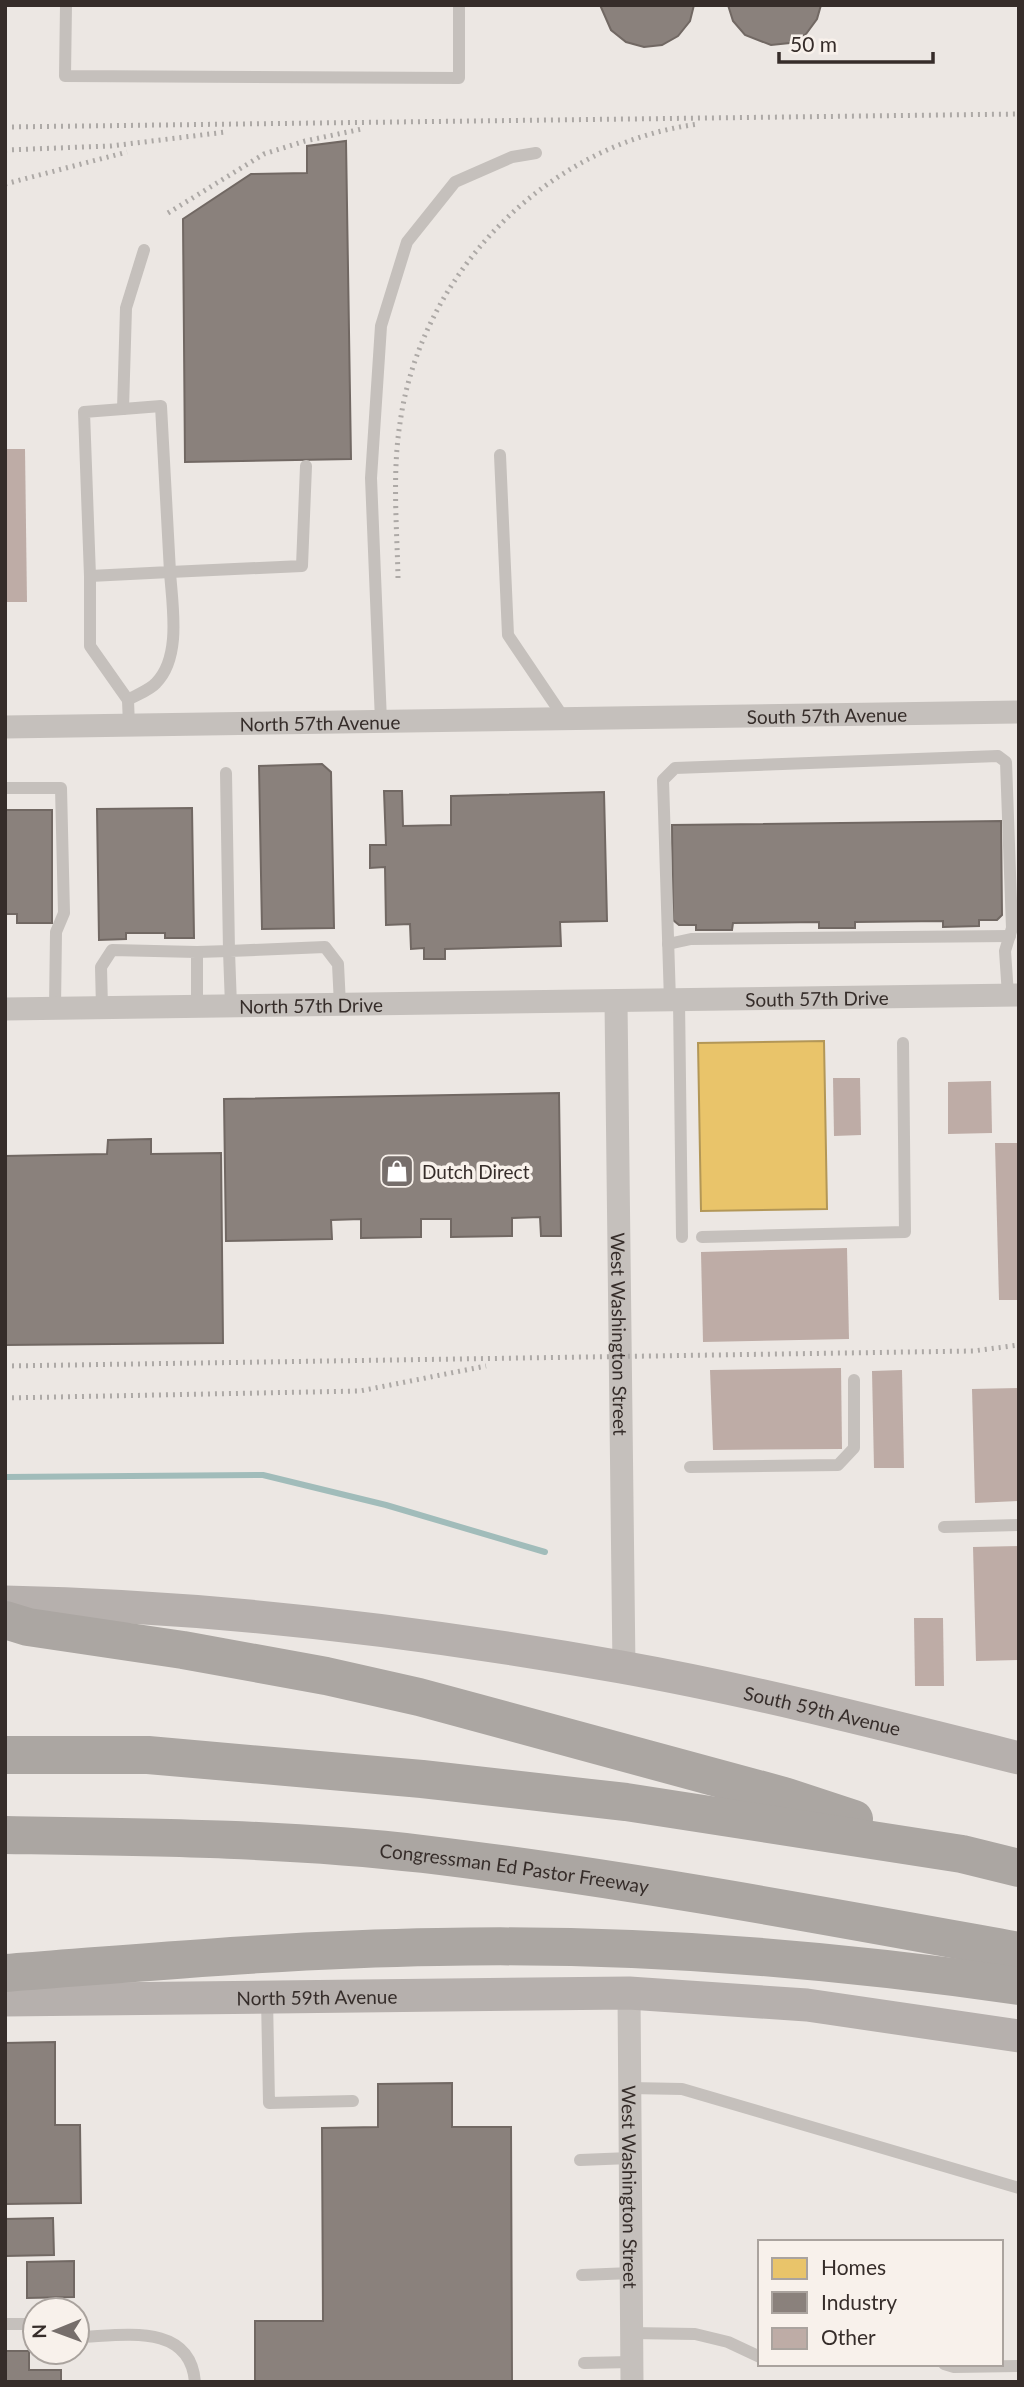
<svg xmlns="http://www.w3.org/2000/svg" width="1024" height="2387" font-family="Lato,sans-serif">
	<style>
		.homes { fill: #e9c46a; stroke: #b39757; stroke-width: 2 }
		.industry { fill: #8a817c; stroke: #716863; stroke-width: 2 }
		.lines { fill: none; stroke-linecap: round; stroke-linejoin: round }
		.stream { stroke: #a1bcba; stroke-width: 6 }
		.building { fill: #beaca6 }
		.lane { stroke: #c5c0bc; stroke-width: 12 }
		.street { stroke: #c5c0bc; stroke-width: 23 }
		.secondary { stroke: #b6b0ad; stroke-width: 33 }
		.highway { stroke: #aba6a2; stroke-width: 38 }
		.rail { stroke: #ada9a6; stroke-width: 5; stroke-dasharray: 2 5; stroke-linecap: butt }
		.labels { text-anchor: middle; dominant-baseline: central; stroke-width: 7; stroke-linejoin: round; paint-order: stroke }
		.street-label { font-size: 19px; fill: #362d2a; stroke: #f8f1eb }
		.poi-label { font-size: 19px; fill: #362d2a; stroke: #f8f1eb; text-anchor: start }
	</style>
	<rect width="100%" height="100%" fill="#ece7e3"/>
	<path class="homes" d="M824,1041l3,168 -126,2 -3,-168z"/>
	<g class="industry">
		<path d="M600,5h94l-4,16 -12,15 -16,9 -18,2 -18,-5 -15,-12z"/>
		<path d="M728,5h93l-4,14 -11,15 -16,9 -19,2 -26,-10 -12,-14z"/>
		<path d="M346,141l5,318 -166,3 -2,-243 68,-45 56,-1v-27z"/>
		<path d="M322,764l9,8 3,156 -72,1 -3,-163z"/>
		<path d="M384,791h18l1,35 48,-1v-29l153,-4 3,129 -47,1 1,24 -116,3v10h-21v-11l-13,1 -1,-25 -24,1 -1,-58 -15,1v-23h16z"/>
		<path d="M192,808l2,130h-29v-5h-39v6l-27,1 -2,-131z"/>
		<path d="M5,810h47v113h-35v-9h-12z"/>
		<path d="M1001,821l1,94 -5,5h-18v6l-36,1v-6l-88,1v6h-36v-6l-86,1 -1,7h-36v-5h-17l-6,-5 -1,-95z"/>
		<path d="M559,1093l2,143h-20l-1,-19 -28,1v18l-61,1v-18h-30v18l-60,1v-19l-30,1 1,19 -106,2 -2,-142z"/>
		<path d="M151,1139v15l70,-1 2,190 -218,2v-189l102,-2 1,-14z"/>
		<path d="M55,2042v83h25l1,78 -76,1v-161z"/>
		<path d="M452,2083v44h59l1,255h-257v-61h68l-1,-193 56,-1v-43z"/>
		<path d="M53,2218l1,37 -49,1v-37z"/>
		<path d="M74,2261v36l-47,1v-36z"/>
		<path d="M5,2351h24v19h32v12h-56z"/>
	</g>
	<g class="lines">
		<path class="stream" d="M5,1477l258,-2 123,30 159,47"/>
	</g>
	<g class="building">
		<path d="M5,449h20l2,153h-22z"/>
		<path d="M833,1078h27l1,57 -27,1z"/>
		<path d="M991,1081l1,52 -44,1v-52z"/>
		<path d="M995,1143h24v157h-20z"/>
		<path d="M847,1248l2,91 -146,3 -2,-90z"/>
		<path d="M841,1368l1,81 -129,1 -3,-80z"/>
		<path d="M902,1370l2,98h-30l-2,-97z"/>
		<path d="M1019,1388v113l-44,2 -3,-114z"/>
		<path d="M1019,1546v114l-43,1 -3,-114z"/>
		<path d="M914,1618h29l1,68h-29z"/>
	</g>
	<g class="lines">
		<g class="lane">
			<path d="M66,5l-1,71 394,2v-73"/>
			<path d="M500,455l8,180 56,83"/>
			<path d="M90,576l-6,-164 39,-3"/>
			<path d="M128,700l-38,-54v-70l80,-4 -9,-166 -38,3 3,-101 18,-58"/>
			<path d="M381,721l-10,-243 10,-152 26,-84 48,-60 57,-25 24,-4"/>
			<path d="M129,726l-1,-26c8,-5 22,-10 28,-17 26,-26 16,-79 14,-111l132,-6 4,-100"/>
			<path d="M5,788h56l3,125 -8,19 -1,76"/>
			<path d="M668,944l23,-5 319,-3"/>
			<path d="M197,952l32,-1 -3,-178"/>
			<path d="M679,1000l3,237"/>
			<path d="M670,1001l-7,-221 12,-12 323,-12 8,6 6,166 -7,23 3,44"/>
			<path d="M231,1006l-2,-55 96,-4 13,17 2,41"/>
			<path d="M102,1008l-1,-41 11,-17 85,2v54"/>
			<path d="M702,1237l203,-5 -2,-189"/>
			<path d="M690,1467l148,-2 16,-17v-68"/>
			<path d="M944,1527l75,-2"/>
			<path d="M267,1998l2,105 84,-2"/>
			<path d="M630,2088l52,1 337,99"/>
			<path d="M580,2160l50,-2"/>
			<path d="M582,2275l49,-2"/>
			<path d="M5,2324h30"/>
			<path d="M631,2333l64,1 33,8 32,15"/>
			<path d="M77,2337c44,-1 113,-16 118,45"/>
			<path d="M584,2363l47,-1"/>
			<path d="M944,2364l10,3 65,-1"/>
		</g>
		<g class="street">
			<path id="s1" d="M5,727l1014,-15"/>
			<path id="s2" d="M616,1002l8,666"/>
			<path id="s3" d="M5,1009l1014,-14"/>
			<path id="s4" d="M629,1993l3,389"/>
		</g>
		<g class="secondary">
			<path id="s5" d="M5,1602c207,4 413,29 616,65 134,24 266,58 398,91"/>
			<path id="s6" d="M5,2000l624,-7 178,12 212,31"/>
		</g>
		<g class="highway">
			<path d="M5,1620l23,7 155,23 143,26 93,21 365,99 70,23"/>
			<path d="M5,1755h143l274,24 204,23 336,52 57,14"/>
			<path id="s7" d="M5,1835c139,2 280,3 418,19 200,24 398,61 596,97"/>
			<path d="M5,1973c145,-11 289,-24 433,-26 194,-4 389,11 581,39"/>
		</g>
		<g class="rail">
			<path d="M5,127l1014,-13"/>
			<path d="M5,150l106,-4 115,-14"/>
			<path d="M5,184l122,-32"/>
			<path d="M168,213l96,-59 41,-13 57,-12"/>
			<path d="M398,578c-1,-51 -6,-104 2,-155 21,-150 147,-280 299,-299"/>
			<path d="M5,1366l968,-15 46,-6"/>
			<path d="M5,1398l355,-7 126,-25"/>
		</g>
	</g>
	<defs>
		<g id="shop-square" transform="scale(1.75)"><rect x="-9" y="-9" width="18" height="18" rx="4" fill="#766e6b" stroke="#f8f1eb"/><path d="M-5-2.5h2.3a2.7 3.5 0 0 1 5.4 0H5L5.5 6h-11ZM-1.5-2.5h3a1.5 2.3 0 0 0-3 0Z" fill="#fff"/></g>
	</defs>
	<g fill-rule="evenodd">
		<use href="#shop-square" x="397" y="1171"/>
	</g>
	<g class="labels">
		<g class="street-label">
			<text stroke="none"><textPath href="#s1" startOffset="822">South 57th Avenue</textPath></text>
			<text stroke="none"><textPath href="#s1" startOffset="315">North 57th Avenue</textPath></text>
			<text stroke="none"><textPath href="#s3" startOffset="812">South 57th Drive</textPath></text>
			<text stroke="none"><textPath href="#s3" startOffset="306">North 57th Drive</textPath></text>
			<text stroke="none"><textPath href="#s2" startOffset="332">West Washington Street</textPath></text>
			<text stroke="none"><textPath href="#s5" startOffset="826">South 59th Avenue</textPath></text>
			<text stroke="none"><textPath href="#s7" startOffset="511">Congressman Ed Pastor Freeway</textPath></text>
			<text stroke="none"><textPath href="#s6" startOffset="312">North 59th Avenue</textPath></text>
			<text stroke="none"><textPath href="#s4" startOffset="194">West Washington Street</textPath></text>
		</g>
		<g class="poi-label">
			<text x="422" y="1171">Dutch Direct</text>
		</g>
	</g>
	<rect width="1024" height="2387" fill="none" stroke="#362d2a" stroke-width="14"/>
	<rect x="758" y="2240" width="245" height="126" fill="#f8f1eb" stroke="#aaa39e" stroke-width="2"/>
	<rect x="772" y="2258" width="35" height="21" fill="#e9c46a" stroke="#aaa39e" stroke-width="2"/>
	<text x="821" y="2275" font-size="21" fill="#362d2a">Homes</text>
	<rect x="772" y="2292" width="35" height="21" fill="#8a817c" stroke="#aaa39e" stroke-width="2"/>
	<text x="821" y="2310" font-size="21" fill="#362d2a">Industry</text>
	<rect x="772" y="2328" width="35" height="21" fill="#beaca6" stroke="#aaa39e" stroke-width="2"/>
	<text x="821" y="2345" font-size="21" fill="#362d2a">Other</text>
	<g transform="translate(56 2331) rotate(269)"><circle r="33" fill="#f8f1eb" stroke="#aaa39e" stroke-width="2"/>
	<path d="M0-5L12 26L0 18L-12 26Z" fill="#766e6b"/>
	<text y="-10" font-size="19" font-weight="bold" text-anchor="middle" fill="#362d2a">N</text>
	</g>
	<path d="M779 52v10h154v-10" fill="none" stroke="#362d2a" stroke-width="3.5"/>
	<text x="790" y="52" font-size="21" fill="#362d2a" stroke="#f8f1eb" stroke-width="5" paint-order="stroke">50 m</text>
</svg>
